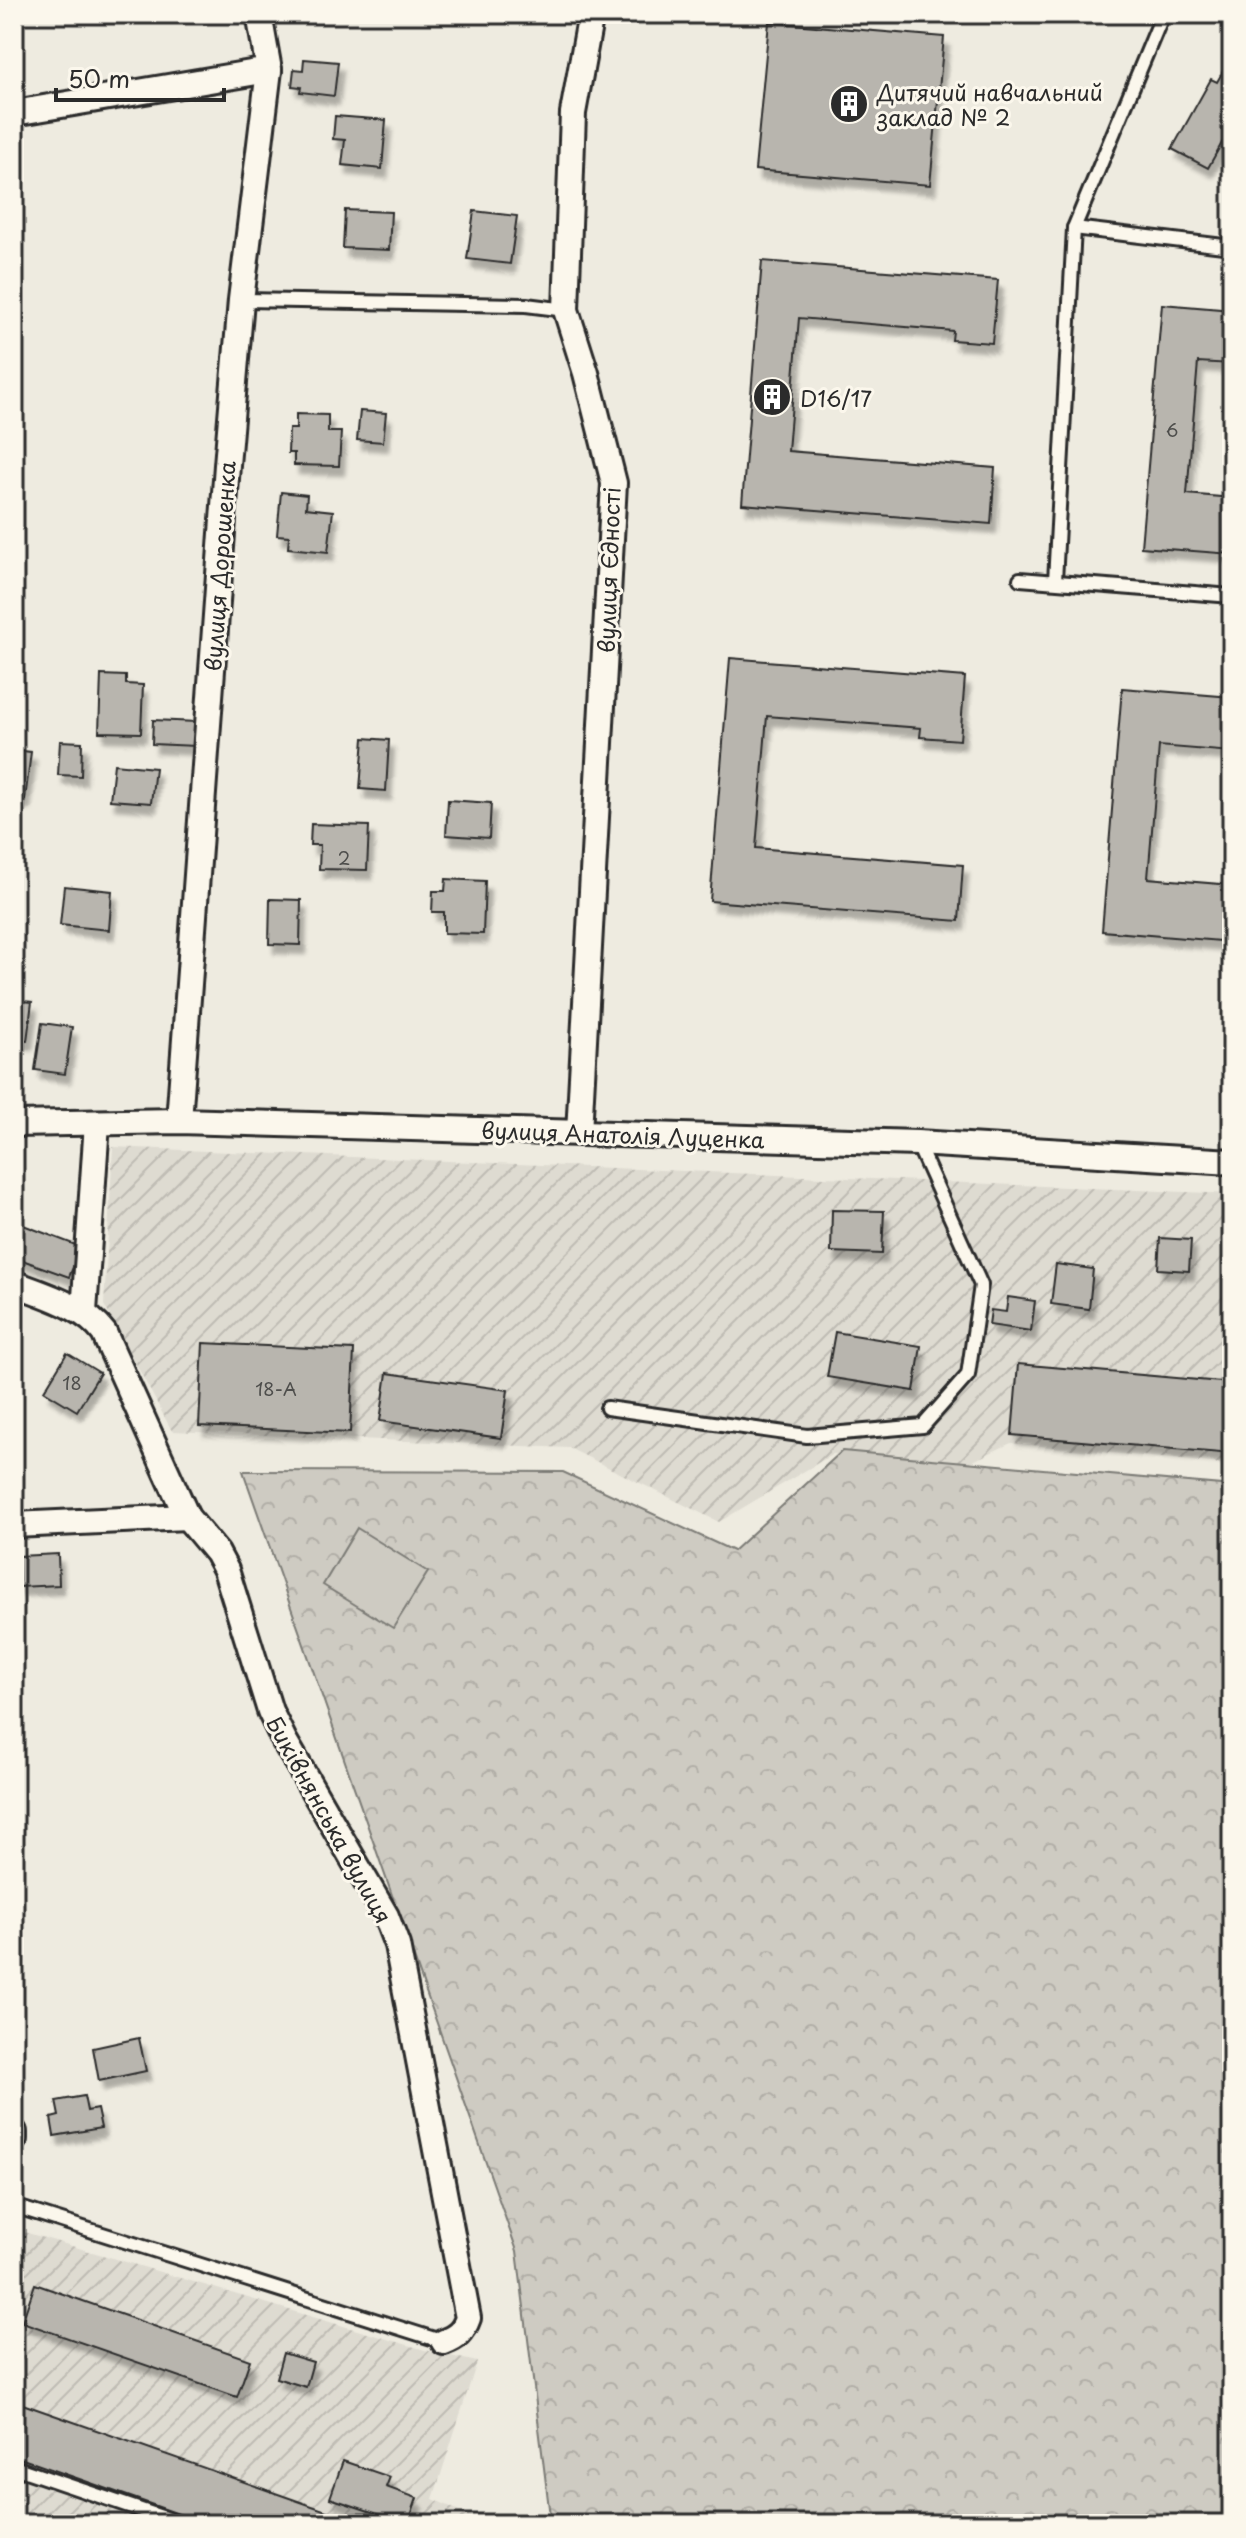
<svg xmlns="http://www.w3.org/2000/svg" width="1246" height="2538" font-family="'Playpen Sans',sans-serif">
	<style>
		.industrial { fill: url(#industrial-furrows) }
		.forest { fill: url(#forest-crowns); stroke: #7c7b76; stroke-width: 2 }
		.garden { fill: #cecbc2; stroke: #7c7b76; stroke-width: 2 }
		.building { fill: #b8b5ae; stroke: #2b2b2b; stroke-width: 2; filter: url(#shadow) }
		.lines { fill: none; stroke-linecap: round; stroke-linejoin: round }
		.service-casing { stroke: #2b2b2b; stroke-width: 18 }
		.minor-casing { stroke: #2b2b2b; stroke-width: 30 }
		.service { stroke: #fbf7ec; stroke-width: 12 }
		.minor { stroke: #fbf7ec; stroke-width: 24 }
		.labels { text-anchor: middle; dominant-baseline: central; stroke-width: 6; stroke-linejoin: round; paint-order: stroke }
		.number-label { font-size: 18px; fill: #4e4e4c }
		.poi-label { font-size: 22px; fill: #2b2b2b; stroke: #fbf7ec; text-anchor: start }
		.street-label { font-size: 22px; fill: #2b2b2b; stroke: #fbf7ec }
	</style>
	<defs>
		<pattern id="industrial-furrows" width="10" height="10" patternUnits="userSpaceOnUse" patternTransform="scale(2)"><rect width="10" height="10" fill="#dedbd1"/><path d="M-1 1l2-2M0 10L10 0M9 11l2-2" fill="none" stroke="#bfbcb4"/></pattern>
		<pattern id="forest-crowns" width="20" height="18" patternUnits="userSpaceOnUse" patternTransform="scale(2)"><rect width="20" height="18" fill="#cecbc2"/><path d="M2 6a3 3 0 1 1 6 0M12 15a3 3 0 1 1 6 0" fill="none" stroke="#b1aea7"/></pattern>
		<filter id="shadow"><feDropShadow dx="5" dy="9" stdDeviation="2" flood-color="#0004"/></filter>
	</defs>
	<rect width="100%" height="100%" fill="#eeebe0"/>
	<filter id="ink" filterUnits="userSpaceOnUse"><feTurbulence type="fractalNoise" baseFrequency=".0125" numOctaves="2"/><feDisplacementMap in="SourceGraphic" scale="16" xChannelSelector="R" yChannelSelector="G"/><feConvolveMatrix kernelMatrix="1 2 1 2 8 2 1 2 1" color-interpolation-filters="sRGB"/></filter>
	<g filter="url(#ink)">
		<g class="industrial">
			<path d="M113,1147l1119,47v271l-221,-22 -40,19 -138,-8 -114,68 -150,-74 -397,-17 -68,-126z"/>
			<path d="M14,2229l411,121 52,12 -44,137 42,19 -2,6h-459z"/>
		</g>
		<path class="forest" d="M842,1451l390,35v1038h-681l-34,-273 -274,-780 320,1 170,79z"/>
		<path class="garden" d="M357,1528l71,44 -35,56 -70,-43z"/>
		<g class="building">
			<path d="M769,22l175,15 -14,148 -175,-15z"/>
			<path d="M1232,55v70l-24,43 -36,-19 39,-70 6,3z"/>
			<path d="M304,59l34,3 -4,34 -34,-4 1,-5 -9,-1 2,-17 9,1z"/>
			<path d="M335,116l51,4 -4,49 -40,-4 3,-25 -12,-1z"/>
			<path d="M345,210l46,2 -2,38 -46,-2z"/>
			<path d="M474,211l43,5 -7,48 -43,-5z"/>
			<path d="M762,261l236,19 -6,63 -40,-3 1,-9 -154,-13 -11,133 207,17 -4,56 -249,-20z"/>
			<path d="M1162,304l70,6v54l-34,-2 -11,132 45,4v56l-91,-7z"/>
			<path d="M360,411l26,2 -3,29 -26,-2z"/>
			<path d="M296,414l32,1v17h13l-2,34 -45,-1v-12h-6l1,-24h7z"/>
			<path d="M281,492l26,3 -1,13 27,3 -5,41 -40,-4 1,-12 -12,-1z"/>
			<path d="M730,658l235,19 -5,63 -40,-3 1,-9 -154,-12 -11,132 207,17 -4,56 -249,-20z"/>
			<path d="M101,675l25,1v8l17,1 -2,48 -42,-1z"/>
			<path d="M1122,688l110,9v55l-73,-6 -11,132 84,7v57l-130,-11z"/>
			<path d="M153,720l44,2 -1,24 -44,-2z"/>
			<path d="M364,738l25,2 -3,51 -26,-2z"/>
			<path d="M60,741l22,1 -1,34 -23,-1z"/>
			<path d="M14,750l17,2 -6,48 -11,-1z"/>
			<path d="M114,764l41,4 -4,35 -41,-3z"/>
			<path d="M448,800l43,3 -2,35 -43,-3z"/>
			<path d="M311,824l58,2 -2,44 -48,-1 1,-24h-10z"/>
			<path d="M446,879l39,2 -2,53 -39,-1v-21h-12l1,-21h12z"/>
			<path d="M64,886l48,5 -3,39 -49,-5z"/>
			<path d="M270,899l31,1 -1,45 -31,-1z"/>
			<path d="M14,1000l18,2 -5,39 -13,-1z"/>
			<path d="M42,1023l30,4 -7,47 -30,-4z"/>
			<rect x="1225" y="1207" width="7" height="16"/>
			<path d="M832,1210l52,1 -2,43 -51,-2z"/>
			<path d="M18,1223l63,24 -12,30 -55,-20v-24z"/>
			<path d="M1160,1238l31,2 -2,31 -31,-2z"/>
			<path d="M1056,1264l37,5 -4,40 -38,-5z"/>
			<path d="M1008,1297l27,4 -4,30 -42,-6 2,-15 15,2z"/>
			<path d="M835,1332l86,14 -7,45 -87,-14z"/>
			<path d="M203,1343l151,7 -4,83 -151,-7z"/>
			<path d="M67,1353l33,20 -23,38 -33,-20z"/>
			<path d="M1018,1364l214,19v71l-220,-19z"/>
			<path d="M387,1373l121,17 -7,48 -121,-17z"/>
			<path d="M58,1554l1,31 -40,2 -1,-31z"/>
			<path d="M139,2038l7,33 -47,10 -6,-33z"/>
			<path d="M84,2096l3,15 10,-2 4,19 -47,8 -3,-18 8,-2 -3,-15z"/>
			<path d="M35,2284l215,76 -13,37 -215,-75z"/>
			<path d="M283,2353l30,9 -7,25 -30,-9z"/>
			<path d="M14,2401l341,120 -1,3h-147l-193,-68z"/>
			<path d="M343,2461l47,16 -4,10 31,11 -9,26 -78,-26z"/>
		</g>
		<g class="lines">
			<g class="service-casing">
				<g id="service">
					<path d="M1074,228l158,19"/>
					<path d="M241,300l285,5 40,5"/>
					<path d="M1020,579l212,17"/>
					<path d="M1055,581l19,-353 89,-214"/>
					<path d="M607,1408l200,28 116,-10 45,-51 13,-90 -64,-142"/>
					<path d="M14,2206l430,136"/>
					<path d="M14,2467l168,57"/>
				</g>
			</g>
			<g class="minor-casing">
				<g id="minor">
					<path d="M14,113l255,-43"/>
					<path d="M179,1121l48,-656 14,-165 28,-230 -10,-56"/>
					<path d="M14,1124l165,-3 738,22 315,19"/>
					<path d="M579,1133l35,-650 -28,-110 -20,-63 7,-197 18,-99"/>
					<path d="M14,1283c31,13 69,22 90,50l83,184 30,36 9,17 44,141 14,29 102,176 11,29 71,373c-5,14 -11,19 -24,24"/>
					<path d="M84,1312l13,-189"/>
					<path d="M14,1525l173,-8"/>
					<path d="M14,2132v7"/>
				</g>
			</g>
			<use href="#service" class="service"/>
			<use href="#minor" class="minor"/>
		</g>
	</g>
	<defs>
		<g id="building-disc" transform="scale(2)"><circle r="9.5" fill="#2b2b2b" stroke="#fbf7ec"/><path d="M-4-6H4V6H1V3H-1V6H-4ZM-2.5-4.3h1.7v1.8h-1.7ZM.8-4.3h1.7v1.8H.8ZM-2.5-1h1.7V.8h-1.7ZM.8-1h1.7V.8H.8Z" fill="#fff"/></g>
	</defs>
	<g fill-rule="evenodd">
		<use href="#building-disc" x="849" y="104"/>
		<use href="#building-disc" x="772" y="397"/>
	</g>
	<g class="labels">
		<g class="number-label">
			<text x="1172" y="429">6</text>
			<text x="344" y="857">2</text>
			<text x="72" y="1382">18</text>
			<text x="276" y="1388">18-А</text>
		</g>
		<g class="poi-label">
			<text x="877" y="91">Дитячий навчальний<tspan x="877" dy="25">заклад № 2</tspan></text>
			<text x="800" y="397">D16/17</text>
		</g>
		<g class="street-label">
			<text transform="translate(219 566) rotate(-86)">вулиця Дорошенка</text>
			<text transform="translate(608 570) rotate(-88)">вулиця Єдності</text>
			<text transform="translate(623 1134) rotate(2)">вулиця Анатолія Луценка</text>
			<text transform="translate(330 1819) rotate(61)">Биківнянська вулиця</text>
		</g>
	</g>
	<rect width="1246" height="2538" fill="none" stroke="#fbf7ec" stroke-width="48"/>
	<rect x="24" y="24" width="1198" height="2490" fill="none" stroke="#2b2b2b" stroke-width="3" filter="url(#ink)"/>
	<path d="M56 88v12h168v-12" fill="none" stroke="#2b2b2b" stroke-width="4"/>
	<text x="68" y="88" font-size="24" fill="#2b2b2b" stroke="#fbf7ec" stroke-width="6" paint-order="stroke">50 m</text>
</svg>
